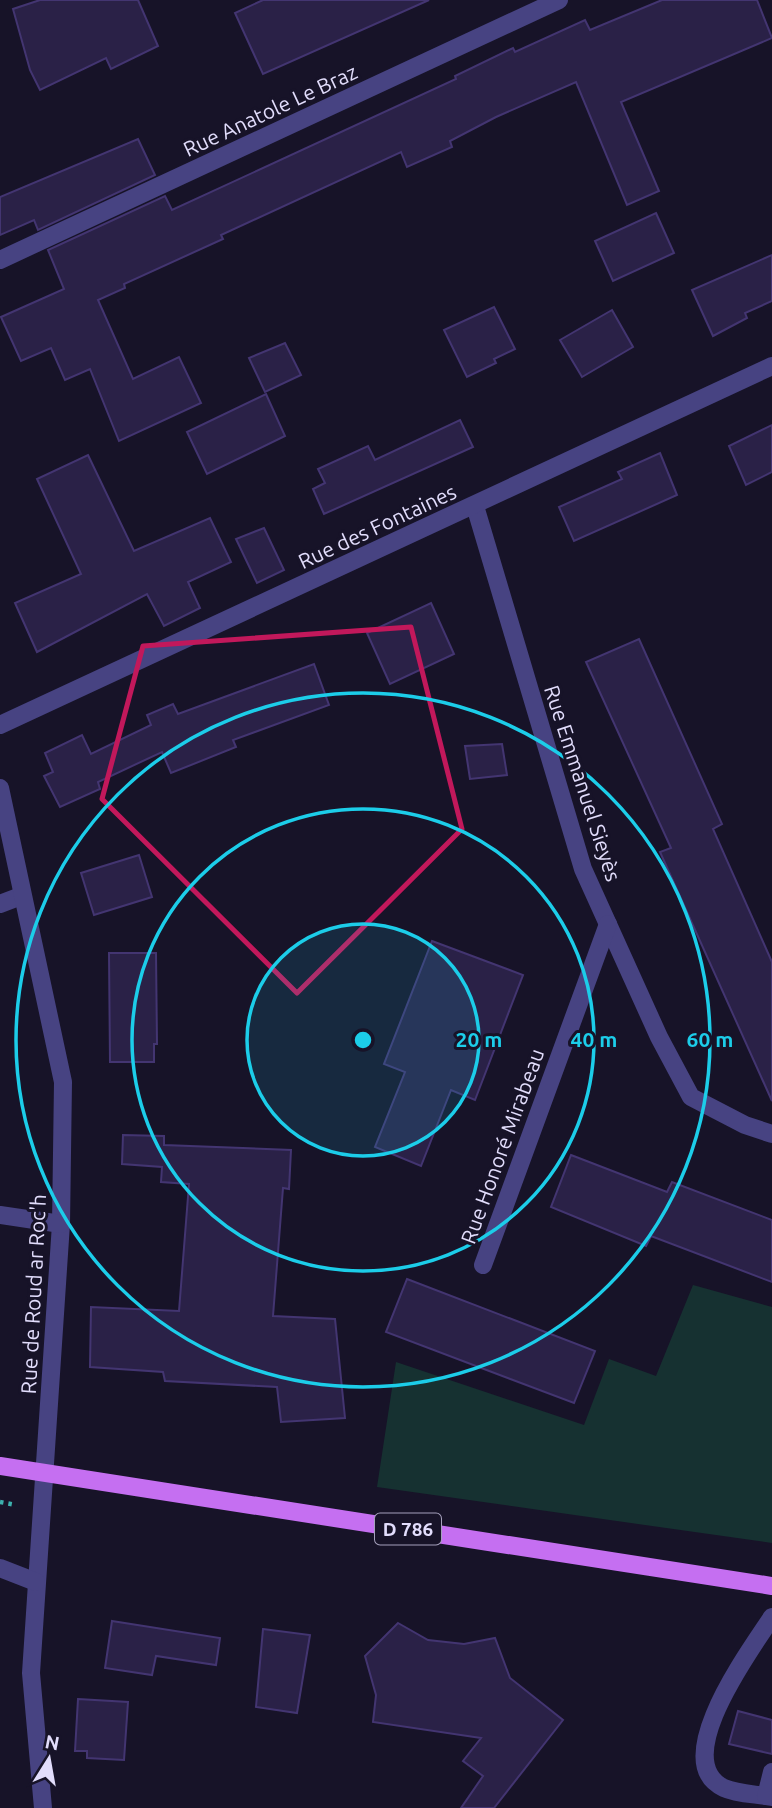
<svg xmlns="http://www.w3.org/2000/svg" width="772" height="1808" font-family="Ubuntu,sans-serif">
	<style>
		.green { fill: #163131 }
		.building { fill: #2a2147; stroke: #433571; stroke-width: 2 }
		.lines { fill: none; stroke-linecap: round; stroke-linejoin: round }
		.path { stroke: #3db0ad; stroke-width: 4.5; stroke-dasharray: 3.5 5; stroke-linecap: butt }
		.lane { stroke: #474382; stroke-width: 18 }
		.street { stroke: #474382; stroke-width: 18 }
		.primary { stroke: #c56ff1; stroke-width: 18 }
		.marked { fill: none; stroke: #c2185b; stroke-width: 5; stroke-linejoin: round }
		.ring { fill: none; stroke: #1ccde9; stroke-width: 3.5 }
		.labels { text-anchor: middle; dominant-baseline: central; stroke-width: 6; stroke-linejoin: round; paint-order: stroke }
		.shield { fill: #171328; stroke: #a5a0bc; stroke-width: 2 }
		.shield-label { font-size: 19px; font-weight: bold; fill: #e2ddfc }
		.street-label { font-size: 21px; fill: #e2ddfc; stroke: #171328 }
		.centre { fill: #1ccde9; stroke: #171328; stroke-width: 3.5 }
		.ring-label { font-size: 21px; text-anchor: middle; font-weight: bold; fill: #1ccde9; stroke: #171328; stroke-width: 6; stroke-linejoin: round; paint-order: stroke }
	</style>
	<rect width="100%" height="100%" fill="#171328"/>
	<path class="green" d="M693,1285l79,22v236l-395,-56 19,-125 188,63 25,-66 47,17z"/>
	<g class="building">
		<path d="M40,0h98l20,46 -47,23 -5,-11 -66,32 -10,-20 -17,-61z"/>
		<path d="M263,0h166l-166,74 -28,-61z"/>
		<path d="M662,0h95l15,38 -151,64 38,89 -32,14 -51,-123 -80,35 -46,24 2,6 -45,20 -6,-15 -180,83 2,4 -99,45 1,4 -27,12 35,79 46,-22 22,46 -82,38 -29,-72 -25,11 -14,-32 -30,13 -20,-44 63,-28 -16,-39 117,-54 7,14 284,-131 -1,-3 58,-28 2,4 70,-32 5,10z"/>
		<path d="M138,139l17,36 -117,55 -4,-10 -34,15v-38z"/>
		<path d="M656,213l18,40 -61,28 -18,-40z"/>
		<path d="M772,255v46l-27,12 2,5 -34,18 -21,-46z"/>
		<path d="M494,307l21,42 -21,10 2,4 -29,14 -23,-47z"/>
		<path d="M612,310l21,37 -51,30 -22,-37z"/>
		<path d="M285,343l16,32 -36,17 -16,-34z"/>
		<path d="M266,394l19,42 -78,38 -20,-42z"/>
		<path d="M460,420l13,27 -149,67 -11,-25 12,-6 -7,-14 50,-23 7,14z"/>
		<path d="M772,425v47l-26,13 -17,-39z"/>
		<path d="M660,453l17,42 -103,46 -15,-34 63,-28 -4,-7z"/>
		<path d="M88,455l46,96 76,-33 21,44 -43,20 12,26 -36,18 -17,-32 -110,58 -22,-49 66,-29 -44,-95z"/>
		<path d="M264,528l20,42 -27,13 -21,-44z"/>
		<path d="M431,603l23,51 -64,30 -23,-51z"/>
		<path d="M639,639l83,185 -9,5 59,133v139l-112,-249 11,-4 -85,-186z"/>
		<path d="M314,664l15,41 -96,35 3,7 -65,26 -9,-21 -64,30 2,7 -40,18 -16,-31 9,-4 -8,-19 37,-18 9,19 60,-29 -4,-10 26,-11 5,10z"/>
		<path d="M502,744l5,31 -37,4 -5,-33z"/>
		<path d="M139,855l13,42 -58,18 -13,-42z"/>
		<path d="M432,941l91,34 -48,125 -24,-10 -30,76 -46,-19 30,-75 -21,-8z"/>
		<path d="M109,953h47l1,91h-3v18h-44z"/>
		<path d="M123,1135l41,1v9l127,5 -2,39 -6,-1 -10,128 62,3 10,99 -64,4 -4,-35 -112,-6 -2,-9 -73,-5 1,-60 88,4 10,-127 -28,-2 1,-15 -40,-3z"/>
		<path d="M571,1155l96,37 5,-10 100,38v62l-121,-46 -5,10 -95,-39z"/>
		<path d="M407,1279l188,72 -21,52 -188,-71z"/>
		<path d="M112,1621l108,17 -4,27 -60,-9 -4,19 -47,-7z"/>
		<path d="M398,1623l30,17 36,4 31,-6 15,40 53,42 -69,88h-33l22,-32 -20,-15 18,-23 -108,-16 3,-27 -11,-39z"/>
		<path d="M263,1629l47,6 -13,78 -41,-6z"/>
		<path d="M78,1699l50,3 -4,58 -37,-2v-7h-12z"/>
		<path d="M738,1711l34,9v34l-43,-10z"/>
	</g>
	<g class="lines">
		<path class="path" d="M0,1502l16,3"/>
		<g class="lane">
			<path d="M0,904l21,-8"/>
			<path d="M772,1617c-20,31 -105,144 -48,171 13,6 33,6 48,9"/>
			<path d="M766,1796l6,-24"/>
		</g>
		<g class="street">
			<path d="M0,260l559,-260"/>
			<path d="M475,506l108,363 76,168 32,60 54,28 27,9"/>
			<path d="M0,725l772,-359"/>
			<path d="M0,788l63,294 -2,142 -30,449 12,135"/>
			<path d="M0,1215l61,9"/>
			<path d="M483,1265l125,-341"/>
			<path d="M0,1568l36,14"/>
		</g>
		<path class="primary" d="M0,1466l772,120"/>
	</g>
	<path class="marked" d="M411,627l51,202 -165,164 -195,-194 41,-153z"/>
	<circle cx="363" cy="1040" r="116" fill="#1ccde9" fill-opacity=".12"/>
	<g class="ring">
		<circle cx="363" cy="1040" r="116"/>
		<circle cx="363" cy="1040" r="231"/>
		<circle cx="363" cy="1040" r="347"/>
	</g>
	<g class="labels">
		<rect class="shield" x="375" y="1513.5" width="66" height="31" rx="5"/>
		<g class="shield-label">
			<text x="408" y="1529">D 786</text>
		</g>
		<g class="street-label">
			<text transform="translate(270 110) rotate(-25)">Rue Anatole Le Braz</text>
			<text transform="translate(377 526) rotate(-25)">Rue des Fontaines</text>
			<text transform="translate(583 783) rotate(72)">Rue Emmanuel Sieyès</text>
			<text transform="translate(502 1146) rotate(-70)">Rue Honoré Mirabeau</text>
			<text transform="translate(33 1294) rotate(-87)">Rue de Roud ar Roc'h</text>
		</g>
	</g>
	<circle cx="363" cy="1040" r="10" class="centre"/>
	<g class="ring-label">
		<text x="479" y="1047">20 m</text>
		<text x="594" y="1047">40 m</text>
		<text x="710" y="1047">60 m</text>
	</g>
	<g transform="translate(49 1759) rotate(11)" stroke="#171328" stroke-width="5" paint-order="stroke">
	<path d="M0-5L12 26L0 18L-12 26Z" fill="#e2ddfc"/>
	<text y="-10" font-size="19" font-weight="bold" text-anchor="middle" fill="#e2ddfc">N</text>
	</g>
</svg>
